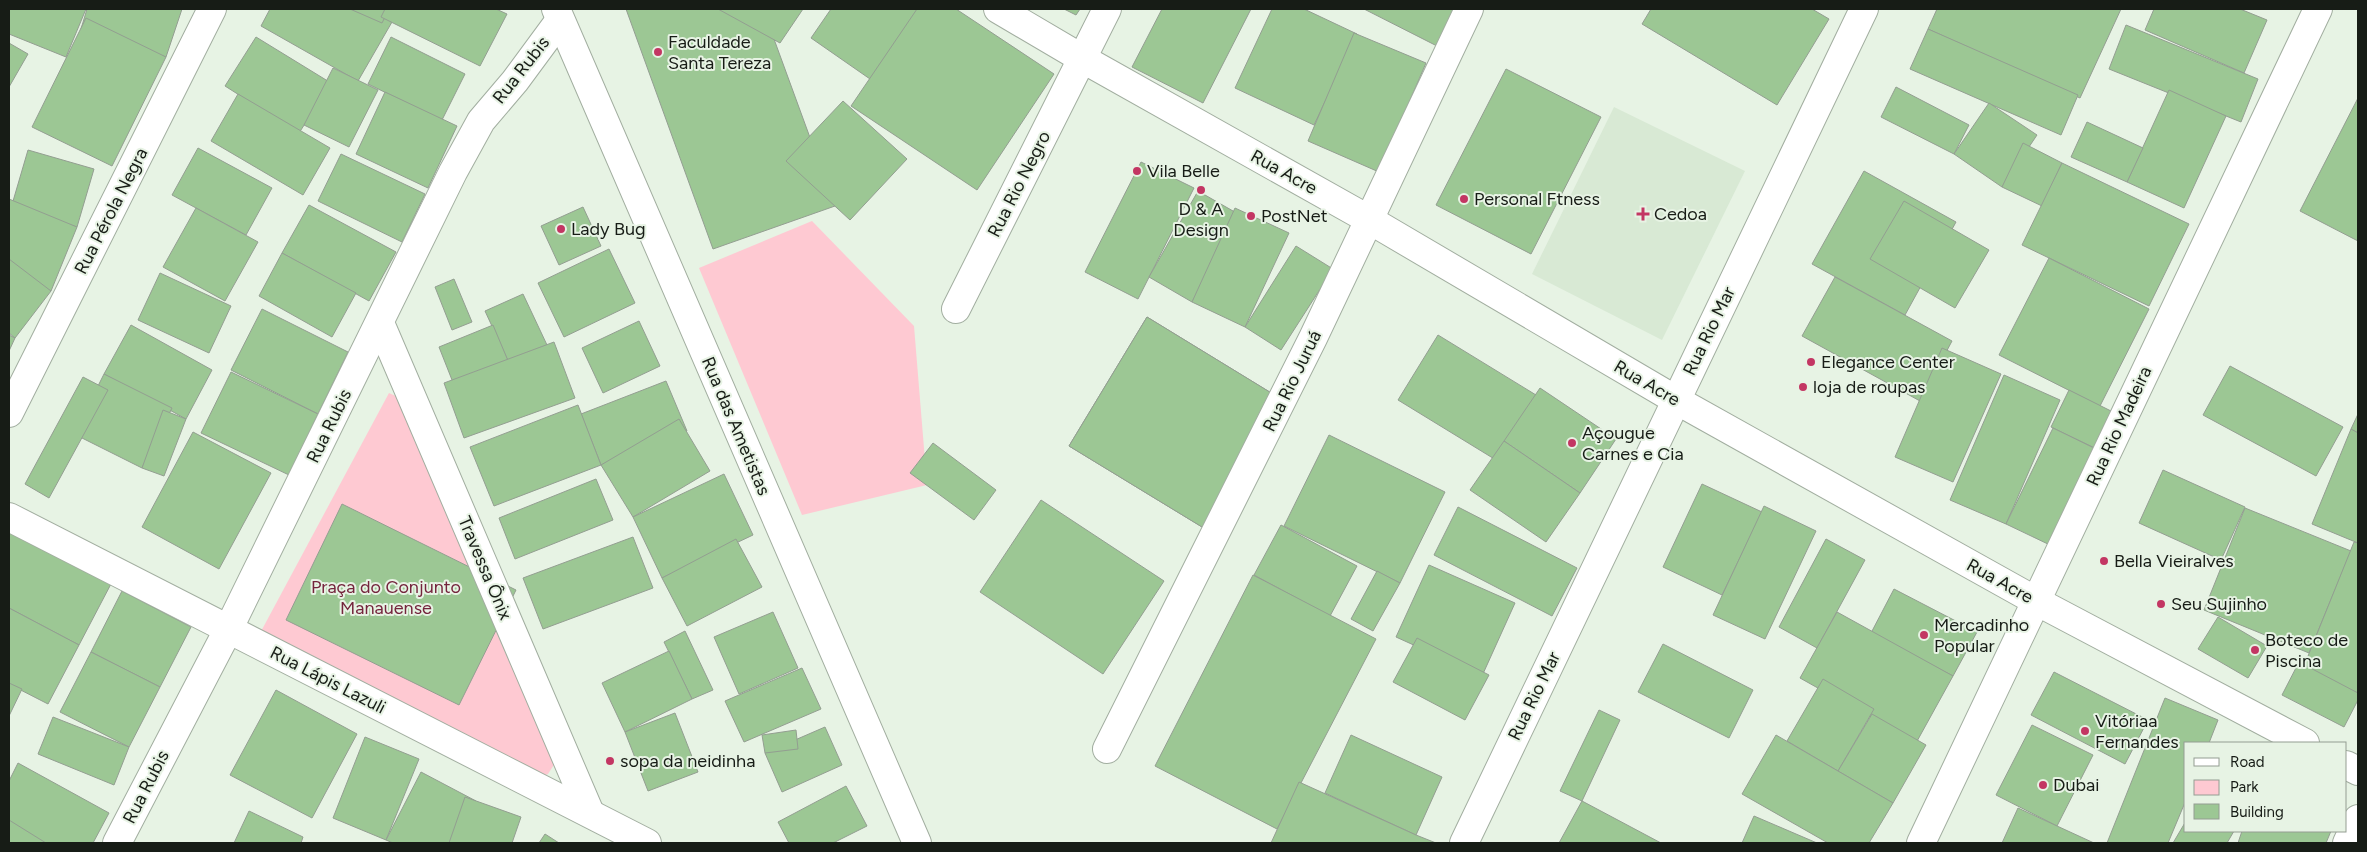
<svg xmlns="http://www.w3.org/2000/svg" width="2367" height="852" font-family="Figtree,sans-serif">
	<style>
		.built { fill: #d8e9d4 }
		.green { fill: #fec9d2 }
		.building { fill: #9cc794; stroke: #939e91 }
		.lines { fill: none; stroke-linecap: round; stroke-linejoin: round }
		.minor-casing { stroke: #a2aea0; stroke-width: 30 }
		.tertiary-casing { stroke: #a2aea0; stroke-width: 30 }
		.minor { stroke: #fff; stroke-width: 28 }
		.tertiary { stroke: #fff; stroke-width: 28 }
		.poi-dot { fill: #c33663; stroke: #e7f3e4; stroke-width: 2 }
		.labels { text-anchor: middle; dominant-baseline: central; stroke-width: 4; stroke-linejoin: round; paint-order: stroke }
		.poi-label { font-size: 18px; fill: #171c16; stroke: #e7f3e4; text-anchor: start }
		.street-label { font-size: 18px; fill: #171c16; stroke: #e7f3e4 }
		.park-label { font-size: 18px; fill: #74243c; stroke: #e7f3e4 }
	</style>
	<rect width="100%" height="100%" fill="#e7f3e4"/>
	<path class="built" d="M1614,107l131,64 -83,169 -130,-66z"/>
	<g class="green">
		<path d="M812,221l102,105 13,159 -125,30 -103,-247z"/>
		<path d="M389,393l11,5 157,362 -9,14 -9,4 -281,-141z"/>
	</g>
	<g class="building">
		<path d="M9,9h77l-20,48 -57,-23z"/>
		<path d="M87,9h95l-16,48 -85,-28z"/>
		<path d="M270,9h99l23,13 -34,59 -97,-55z"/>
		<path d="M350,9h39l-7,14z"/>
		<path d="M385,9h111l11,5 -27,52 -99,-49z"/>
		<path d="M626,9h137l72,197 -122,43z"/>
		<path d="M718,9h85l-23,34z"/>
		<path d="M831,9h88l-49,70 -59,-41z"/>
		<path d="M917,9h39l98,65 -77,116 -126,-84z"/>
		<path d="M1064,9h16l-4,6z"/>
		<path d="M1162,9h89l-48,94 -71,-36z"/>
		<path d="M1272,9h32l53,25 -43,91 -79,-37z"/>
		<path d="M1364,9h92l-19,37z"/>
		<path d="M1651,9h161l17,10 -52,86 -135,-81z"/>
		<path d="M1937,9h184l-41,89 -152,-69z"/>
		<path d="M2154,9h86l27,11 -23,53 -99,-43z"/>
		<path d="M86,18l80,39 -54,109 -80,-39z"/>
		<path d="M2126,25l132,54 -17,43 -132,-53z"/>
		<path d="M1928,29l150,66 -17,40 -151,-66z"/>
		<path d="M1354,33l72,30 -47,109 -71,-31z"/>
		<path d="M256,37l75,46 -32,50 -74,-47z"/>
		<path d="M391,37l74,37 -23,46 -74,-36z"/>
		<path d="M9,43l19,11 -19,33z"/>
		<path d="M333,68l45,22 -29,57 -45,-22z"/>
		<path d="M1506,69l95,48 -70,137 -95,-49z"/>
		<path d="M1896,87l73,38 -15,29 -73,-37z"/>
		<path d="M2169,90l57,26 -42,92 -57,-26z"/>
		<path d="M385,92l72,34 -29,62 -72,-34z"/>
		<path d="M238,94l92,54 -27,47 -92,-54z"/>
		<path d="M2358,98v143l-58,-30z"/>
		<path d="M843,101l64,58 -57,61 -64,-59z"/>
		<path d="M1989,103l48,32 -35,52 -48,-33z"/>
		<path d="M2087,122l56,26 -16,34 -56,-25z"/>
		<path d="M2023,143l39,20 -20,43 -40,-19z"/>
		<path d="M198,148l74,40 -26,47 -74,-40z"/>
		<path d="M28,150l66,19 -17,58 -66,-19z"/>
		<path d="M341,154l84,40 -23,48 -84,-41z"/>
		<path d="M1141,162l53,26 -56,111 -53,-27z"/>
		<path d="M2062,163l127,61 -40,82 -127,-61z"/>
		<path d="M1864,171l92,51 -51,93 -93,-51z"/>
		<path d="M1198,191l42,24 -48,87 -43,-25z"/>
		<path d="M9,199l68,28 -26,64 -42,-17z"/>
		<path d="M1904,201l85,49 -34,58 -85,-49z"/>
		<path d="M309,205l87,47 -27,49 -87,-48z"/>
		<path d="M583,207l18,39 -42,19 -18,-39z"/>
		<path d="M196,208l62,34 -33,59 -62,-34z"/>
		<path d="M1235,208l54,25 -44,94 -53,-25z"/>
		<path d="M1296,246l37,23 -52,81 -36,-23z"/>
		<path d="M609,249l26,54 -71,34 -26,-54z"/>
		<path d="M282,253l74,40 -24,44 -73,-41z"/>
		<path d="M2049,258l100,51 -49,97 -101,-51z"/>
		<path d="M9,259l42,32 -36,47 -6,-5z"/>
		<path d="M160,273l71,33 -22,47 -71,-33z"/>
		<path d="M1835,277l117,64 -32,60 -118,-65z"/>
		<path d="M454,279l18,43 -20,8 -17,-43z"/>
		<path d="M523,294l24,51 -38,18 -24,-52z"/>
		<path d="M262,309l86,43 -30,62 -87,-44z"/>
		<path d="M1147,317l139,85 -79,128 -138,-84z"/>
		<path d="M1147,317l139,85 -79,128 -138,-84z"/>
		<path d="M639,321l21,45 -57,27 -21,-45z"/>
		<path d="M131,325l81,45 -26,49 -82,-45z"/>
		<path d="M493,325l16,38 -55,22 -15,-38z"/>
		<path d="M9,335l6,3 -6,13z"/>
		<path d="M1438,335l98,60 -40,65 -98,-60z"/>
		<path d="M554,342l21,56 -111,40 -20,-55z"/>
		<path d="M1942,348l59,26 -48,108 -58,-25z"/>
		<path d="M2230,366l113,61 -27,49 -113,-61z"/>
		<path d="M231,372l87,42 -29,61 -88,-42z"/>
		<path d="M104,374l68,34 -30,60 -68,-34z"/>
		<path d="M2004,375l56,25 -54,124 -56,-24z"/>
		<path d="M83,377l25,13 -59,108 -24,-14z"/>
		<path d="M666,381l21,50 -86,34 -20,-51z"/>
		<path d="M1540,388l76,51 -36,54 -76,-52z"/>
		<path d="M2069,390l50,25 -18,36 -50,-24z"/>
		<path d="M578,405l23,60 -107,41 -24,-59z"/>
		<path d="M163,410l23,9 -22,57 -22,-8z"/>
		<path d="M2358,414v19l-7,-4z"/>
		<path d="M679,419l31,52 -77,46 -32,-52z"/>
		<path d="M2053,428l43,21 -46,96 -44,-21z"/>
		<path d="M2351,429l7,4v110l-46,-19z"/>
		<path d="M193,432l78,41 -52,96 -77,-42z"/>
		<path d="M1329,435l116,57 -45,91 -116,-57z"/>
		<path d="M1504,441l76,52 -34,49 -76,-52z"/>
		<path d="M933,443l63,47 -22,30 -64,-47z"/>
		<path d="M2163,470l82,37 -24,53 -82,-37z"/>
		<path d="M724,474l29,61 -91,43 -29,-61z"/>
		<path d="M596,479l17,41 -98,39 -16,-41z"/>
		<path d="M1702,484l60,28 -40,83 -59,-28z"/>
		<path d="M1041,500l123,81 -61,93 -123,-82z"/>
		<path d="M342,504l174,86 -57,115 -173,-85z"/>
		<path d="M1764,506l52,25 -51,108 -52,-24z"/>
		<path d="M1458,507l119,61 -25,48 -118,-61z"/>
		<path d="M2245,508l106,43 -42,102 -105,-43z"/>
		<path d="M1281,525l76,41 -27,50 -76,-41z"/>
		<path d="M9,528l103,54 -33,63 -70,-37z"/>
		<path d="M633,537l20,51 -110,41 -20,-51z"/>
		<path d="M736,539l26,48 -75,39 -25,-48z"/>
		<path d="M1826,539l39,21 -48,88 -38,-21z"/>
		<path d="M2354,542l4,1v150l-56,-22z"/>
		<path d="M1429,565l86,38 -33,73 -86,-39z"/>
		<path d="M1377,571l23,12 -27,48 -22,-12z"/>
		<path d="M1253,575l123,64 -99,190 -122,-63z"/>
		<path d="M1894,589l83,43 -24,44 -82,-43z"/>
		<path d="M122,591l69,36 -31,60 -69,-35z"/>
		<path d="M9,608l70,37 -31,59 -39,-20z"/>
		<path d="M773,612l25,56 -59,26 -25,-57z"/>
		<path d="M1837,612l116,64 -37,67 -116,-65z"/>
		<path d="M2218,617l49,29 -19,32 -50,-29z"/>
		<path d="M685,631l28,59 -21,9 -28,-57z"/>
		<path d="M1417,638l72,37 -24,45 -72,-38z"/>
		<path d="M1663,644l90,46 -24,48 -91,-46z"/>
		<path d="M669,651l23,48 -67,33 -23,-49z"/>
		<path d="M91,652l69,35 -31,60 -69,-35z"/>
		<path d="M2299,662l59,31v7l-14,27 -62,-32z"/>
		<path d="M802,668l19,41 -77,33 -19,-41z"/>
		<path d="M2054,672l94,48 -23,44 -94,-49z"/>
		<path d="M1823,679l51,30 -36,62 -51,-30z"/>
		<path d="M9,683l13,6 -13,27z"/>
		<path d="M276,690l81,44 -45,84 -82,-43z"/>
		<path d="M2165,698l53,22 -9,23h-23v57l-18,43h-61z"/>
		<path d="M1599,710l21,10 -38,81 -22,-10z"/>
		<path d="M675,713l23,59 -50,19 -23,-59z"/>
		<path d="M1872,714l54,31 -33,58 -55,-32z"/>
		<path d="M53,717l76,30 -15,38 -76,-31z"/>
		<path d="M2032,725l61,30 -36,71 -61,-31z"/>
		<path d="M825,727l17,38 -60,27 -17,-39z"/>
		<path d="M796,730l2,19 -33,4 -3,-18z"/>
		<path d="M1351,735l91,42 -26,58 -91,-42z"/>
		<path d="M1776,735l117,68 -24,40h-41l-86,-49z"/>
		<path d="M365,737l54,22 -33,81 -53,-22z"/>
		<path d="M18,763l91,50 -16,30h-51l-33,-18v-44z"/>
		<path d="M421,772l55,29 -23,42h-60l-7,-3z"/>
		<path d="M1299,782l117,53 20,8h-165z"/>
		<path d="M846,786l21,40 -34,17h-44l-11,-21z"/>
		<path d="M465,797l56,20 -9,26h-63z"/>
		<path d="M1582,801l79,42h-102z"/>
		<path d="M2018,808l39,18 37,17h-92z"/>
		<path d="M249,811l54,26 -2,6h-67z"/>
		<path d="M1754,816l63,27h-75z"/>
		<path d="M9,820l37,23h-37z"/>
		<path d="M2186,821v10h48l-7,12h-54z"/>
		<path d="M2242,831h89l-5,12h-88z"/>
		<path d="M545,834l14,9h-20z"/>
	</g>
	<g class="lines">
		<g class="minor-casing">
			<g id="minor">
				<path d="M556,9l361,834"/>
				<path d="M956,309l151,-300"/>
				<path d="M380,323l210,490"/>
				<path d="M9,413l203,-404"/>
				<path d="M9,517l638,326"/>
				<path d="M1107,749l206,-411 156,-329"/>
				<path d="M117,843l111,-213 225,-458 28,-51 34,-40 45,-61"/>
				<path d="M1464,843l400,-834"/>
				<path d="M2347,843l11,-24"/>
			</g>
		</g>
		<g class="tertiary-casing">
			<g id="tertiary">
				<path d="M998,9l85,50 285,160 308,181 360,201 269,142"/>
				<path d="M2346,765l12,6"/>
				<path d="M1921,843l397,-834"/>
			</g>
		</g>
		<use href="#minor" class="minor"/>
		<use href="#tertiary" class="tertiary"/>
	</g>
	<g class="poi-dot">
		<circle cx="658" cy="52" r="5"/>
		<circle cx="1137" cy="171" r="5"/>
		<circle cx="1201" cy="190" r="5"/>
		<circle cx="1464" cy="199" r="5"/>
		<path d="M1640.5 206.5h5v5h5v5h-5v5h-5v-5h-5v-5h5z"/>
		<circle cx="1251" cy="216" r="5"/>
		<circle cx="561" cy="229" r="5"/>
		<circle cx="1811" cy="362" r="5"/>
		<circle cx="1803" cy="387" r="5"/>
		<circle cx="1572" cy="443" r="5"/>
		<circle cx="2104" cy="561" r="5"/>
		<circle cx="2161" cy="604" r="5"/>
		<circle cx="1924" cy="635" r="5"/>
		<circle cx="2255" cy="650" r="5"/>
		<circle cx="2085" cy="731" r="5"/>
		<circle cx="610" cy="761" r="5"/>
		<circle cx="2043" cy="785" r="5"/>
	</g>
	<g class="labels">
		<g class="poi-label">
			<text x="668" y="42">Faculdade<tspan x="668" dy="21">Santa Tereza</tspan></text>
			<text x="1147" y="171">Vila Belle</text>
			<text x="1474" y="199">Personal Ftness</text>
			<text x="1201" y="209" text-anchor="middle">D &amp; A<tspan x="1201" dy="21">Design</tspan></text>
			<text x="1654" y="214">Cedoa</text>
			<text x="1261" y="216">PostNet</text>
			<text x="571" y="229">Lady Bug</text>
			<text x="1821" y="362">Elegance Center</text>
			<text x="1813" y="387">loja de roupas</text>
			<text x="1582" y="433">Açougue<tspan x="1582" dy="21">Carnes e Cia</tspan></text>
			<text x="2114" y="561">Bella Vieiralves</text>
			<text x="2171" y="604">Seu Sujinho</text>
			<text x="1934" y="625">Mercadinho<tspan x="1934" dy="21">Popular</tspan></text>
			<text x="2265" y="640">Boteco de<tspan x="2265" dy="21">Piscina</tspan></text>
			<text x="2095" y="721">Vitóriaa<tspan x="2095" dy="21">Fernandes</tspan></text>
			<text x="620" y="761">sopa da neidinha</text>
			<text x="2053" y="785">Dubai</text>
		</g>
		<g class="street-label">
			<text transform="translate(521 70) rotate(-52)">Rua Rubis</text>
			<text transform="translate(1284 172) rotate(29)">Rua Acre</text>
			<text transform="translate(1019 184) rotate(-63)">Rua Rio Negro</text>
			<text transform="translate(111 211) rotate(-63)">Rua Pérola Negra</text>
			<text transform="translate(1709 331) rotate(-64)">Rua Rio Mar</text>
			<text transform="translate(1292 381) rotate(-64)">Rua Rio Juruá</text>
			<text transform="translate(1647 383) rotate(30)">Rua Acre</text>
			<text transform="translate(329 426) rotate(-64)">Rua Rubis</text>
			<text transform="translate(736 426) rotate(67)">Rua das Ametistas</text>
			<text transform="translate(2119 426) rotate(-65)">Rua Rio Madeira</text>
			<text transform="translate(485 568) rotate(67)">Travessa Ônix</text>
			<text transform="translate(2000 581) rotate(29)">Rua Acre</text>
			<text transform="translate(328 680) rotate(27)">Rua Lápis Lazuli</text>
			<text transform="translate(1534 696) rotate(-64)">Rua Rio Mar</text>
			<text transform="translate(146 787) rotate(-63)">Rua Rubis</text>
		</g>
		<g class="park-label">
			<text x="386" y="587">Praça do Conjunto<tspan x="386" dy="21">Manauense</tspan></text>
		</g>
	</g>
	<rect width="2367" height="852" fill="none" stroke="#171c16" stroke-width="20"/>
	<rect x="2184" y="742" width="162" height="90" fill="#e7f3e4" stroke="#949d92"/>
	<rect x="2194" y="758" width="25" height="8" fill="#ffffff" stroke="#949d92"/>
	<text x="2230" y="767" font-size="15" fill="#171c16">Road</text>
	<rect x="2194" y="780" width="25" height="15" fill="#fec9d2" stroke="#949d92"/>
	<text x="2230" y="792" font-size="15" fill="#171c16">Park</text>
	<rect x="2194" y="804" width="25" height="15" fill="#9cc794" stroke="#949d92"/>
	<text x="2230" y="817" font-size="15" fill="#171c16">Building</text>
</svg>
